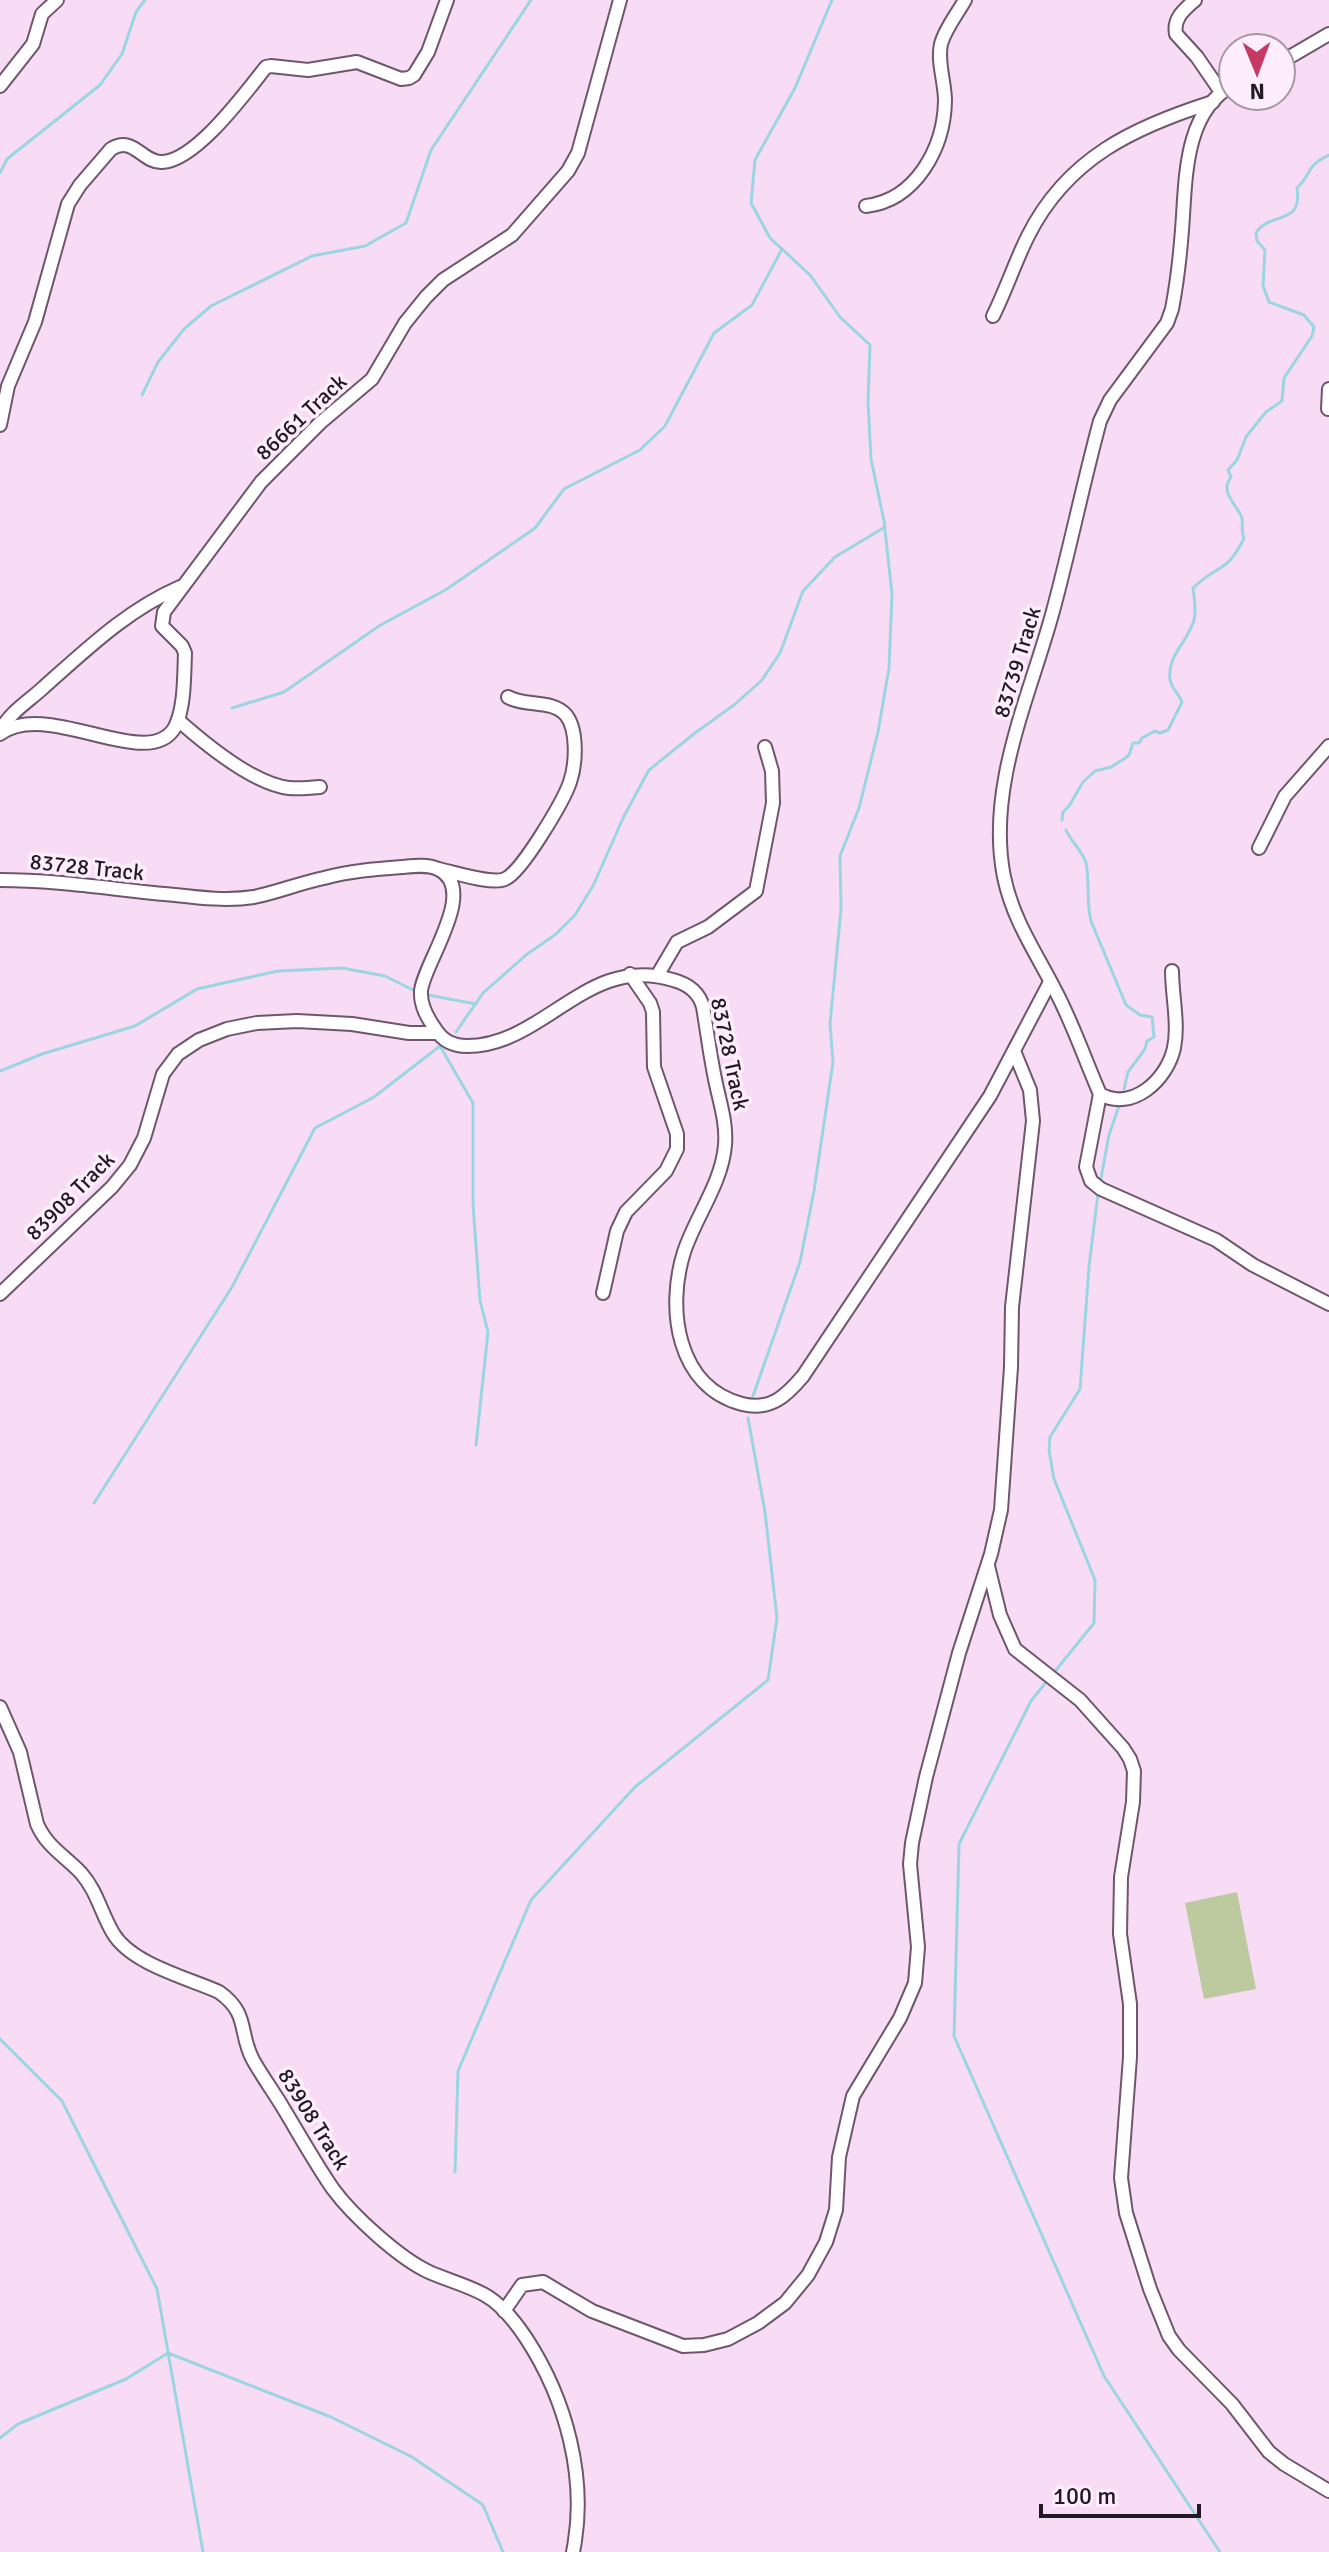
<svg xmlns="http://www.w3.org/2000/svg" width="1329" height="2552" font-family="Signika,sans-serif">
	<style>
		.green { fill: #bdca9f }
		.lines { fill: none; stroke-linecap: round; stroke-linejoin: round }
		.stream { stroke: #9cd5e2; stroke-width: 3 }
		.minor-casing { stroke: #6e576c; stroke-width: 16 }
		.minor { stroke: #fff; stroke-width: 12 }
		.labels { text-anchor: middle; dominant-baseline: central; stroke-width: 7; stroke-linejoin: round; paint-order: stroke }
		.street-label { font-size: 22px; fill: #231922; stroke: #feedfd }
	</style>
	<rect width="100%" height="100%" fill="#f8dcf5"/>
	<path class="green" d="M1237,1892l19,97 -52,10 -19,-96z"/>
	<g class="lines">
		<g class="stream">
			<path d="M0,173l7,-14 93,-74 22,-31 14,-42 9,-12"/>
			<path d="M142,395l16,-33 26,-33 27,-23 101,-50 53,-10 41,-23 25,-73 100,-150"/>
			<path d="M232,708l52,-16 95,-66 68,-37 88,-61 29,-39 76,-39 25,-24 49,-93 38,-28 30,-56"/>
			<path d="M1062,820l1,-8 6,-6 14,-24 12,-11 16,-4 13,-8 5,-4 4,-12h6l3,-5 13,-7 5,2 8,-3 14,-28c-3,-9 -11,-13 -12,-23 -3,-24 18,-37 24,-59 2,-7 0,-25 -1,-32 24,-24 34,-14 51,-50 -3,-7 -1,-13 -2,-20 -5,-14 -23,-25 -11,-41l-3,-7 9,-10 9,-23 11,-14 9,-11 16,-11 2,-23 28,-42 2,-9 -10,-12 -35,-13 -6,-16 2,-36 -8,-9 -1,-8c13,-22 47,-6 41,-45 17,-16 7,-21 32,-33"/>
			<path d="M1066,830c5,12 17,21 20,33 4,19 0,39 5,58l35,84 14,10 12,2 2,20 -7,4 -2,8 -17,23 -4,17"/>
			<path d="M428,995l48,9"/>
			<path d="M456,1032l27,-39 43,-38 30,-21 19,-19 18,-29 31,-70 25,-46 46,-37 39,-28 28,-25 18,-27 23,-62 32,-34 50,-30"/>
			<path d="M0,1071l42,-17 93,-28 62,-37 81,-18 64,-3 43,8 30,15"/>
			<path d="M1101,1178l8,-43 10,-29"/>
			<path d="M753,1396l47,-134 14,-71 19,-129 -3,-38 11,-115 -1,-53 19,-48 19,-76 11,-64 3,-74 -8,-73 -13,-62 -3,-57 2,-57 -30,-28 -30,-42 -40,-37 -19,-35 4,-43 40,-72 37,-88"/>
			<path d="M94,1503l138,-216 83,-159 59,-31 66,-51 33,57v102l7,96 8,31 -12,113"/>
			<path d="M1052,1675l42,-52 1,-43 -41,-101 -5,-29 1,-13 30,-48 9,-122 9,-74"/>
			<path d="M1047,1681l-16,20 -72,143 -5,192 150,340 116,176"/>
			<path d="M0,2039l62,62 95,188 46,263"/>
			<path d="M455,2172l3,-101 73,-171 104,-113 133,-107 9,-62 -12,-106 -17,-94"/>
			<path d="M0,2438l18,-14 108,-45 42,-26 163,64 81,40 71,48 20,47"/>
		</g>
		<g class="minor-casing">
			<g id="minor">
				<path d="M1195,0c-11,10 -22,18 -19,34l21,23 24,35"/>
				<path d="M1281,62l48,-28"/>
				<path d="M0,86l33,-42 9,-30 15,-14"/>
				<path d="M866,206c50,-6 78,-58 79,-105 0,-19 -8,-39 -4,-57 4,-15 16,-30 24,-44"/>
				<path d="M993,316c13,-26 22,-54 35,-80 39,-78 106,-109 185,-134"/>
				<path d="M1328,409l1,-20"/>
				<path d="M0,425l8,-39 27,-64 33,-118 12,-19 31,-36c23,-14 31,14 51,13 34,-1 84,-70 104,-95l5,-1 37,4 49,-8 44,17 8,-1 5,-3 14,-23 19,-52"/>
				<path d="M178,720c26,23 75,64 111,68 10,1 21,0 31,-1"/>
				<path d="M0,731c10,-19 29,-30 44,-44 43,-38 83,-77 136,-100"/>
				<path d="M0,734c47,-36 149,40 175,-7 10,-20 9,-52 10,-74l-3,-7 -20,-20 2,-14 97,-130 59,-59 52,-44 33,-56 21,-26 17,-17 69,-45 56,-64 10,-18 42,-153"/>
				<path d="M1259,848l26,-52 44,-50"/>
				<path d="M438,869c16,3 53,16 67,10 17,-7 59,-79 65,-97 6,-17 8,-52 -4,-67 -14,-16 -41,-8 -58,-18"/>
				<path d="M0,880c59,0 117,10 175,15 26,3 53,6 79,2 24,-5 46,-14 70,-19 26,-7 51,-9 78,-11 11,-1 25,-3 36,2 42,20 -15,95 -17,122 -1,15 7,28 15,39 7,11 17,16 31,16 77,0 121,-93 206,-66 15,4 26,12 30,27 4,24 7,48 12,72 4,21 12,43 10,66 -3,38 -29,71 -41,107 -18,57 -7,135 58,152 29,7 44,-8 61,-28l187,-280 60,-114"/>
				<path d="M1172,971c0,24 7,53 2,77 -7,32 -42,64 -74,46 -13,-30 -24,-61 -38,-90 -20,-43 -48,-79 -58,-127 -18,-90 26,-181 49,-266 17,-63 30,-127 47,-190l10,-21 57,-77 5,-14c5,-26 8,-53 10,-79 4,-49 1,-118 51,-145"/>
				<path d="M657,976l20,-34 31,-15 48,-36 17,-88 -1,-32 -7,-24"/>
				<path d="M1100,1094l-14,73 5,14 10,8 115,51 37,25 76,39"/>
				<path d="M603,1293l14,-62 9,-19 40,-41 11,-22v-15l-23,-67 -1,-55 -3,-9 -20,-29"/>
				<path d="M0,1294l112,-107 18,-22 14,-27 19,-64 15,-20 21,-14 28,-11 30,-6 40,-2 55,3 57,9h29"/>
				<path d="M988,1566l12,49 15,34 65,51 43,48 7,11 4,12 -1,31 -12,75 -1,57 10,70v53l-9,121 5,35 24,76 19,47 10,14 53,54 37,48 15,12 45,27"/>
				<path d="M0,1707l20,45 17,72c10,23 28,32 44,49 16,18 20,40 32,60 18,31 75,45 106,59 31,22 19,40 34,68 9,16 20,31 29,46 17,28 33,57 51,83 20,27 66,69 96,83 18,8 38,13 56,23 16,9 31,28 41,43 40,61 62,141 47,214"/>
				<path d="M504,2311l18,-26 21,-3 49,29 91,35 21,-1 24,-6 30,-16 27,-20 23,-28 18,-33 10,-32 3,-53 14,-61 47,-78 15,-35 3,-36 -8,-83 2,-21 14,-66 33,-124 32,-99 10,-44 10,-143 1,-60 21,-186 -3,-31 -16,-39"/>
			</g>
		</g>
		<use href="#minor" class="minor"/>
	</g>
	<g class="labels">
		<g class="street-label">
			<text transform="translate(301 417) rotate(-43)">86661 Track</text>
			<text transform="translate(1017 662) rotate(-73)">83739 Track</text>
			<text transform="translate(87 867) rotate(6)">83728 Track</text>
			<text transform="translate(730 1054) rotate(78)">83728 Track</text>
			<text transform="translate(70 1196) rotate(-45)">83908 Track</text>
			<text transform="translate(314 2119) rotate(58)">83908 Track</text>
		</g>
	</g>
	<g transform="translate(1257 72) rotate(179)"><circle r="38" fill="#feedfd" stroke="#a698a5" stroke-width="2"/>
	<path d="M0-6L14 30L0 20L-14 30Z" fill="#c73862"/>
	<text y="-12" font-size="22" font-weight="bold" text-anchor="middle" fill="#231922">N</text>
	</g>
	<path d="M1041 2504v12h158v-12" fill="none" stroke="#231922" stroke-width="4"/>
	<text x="1053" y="2504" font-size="24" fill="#231922" stroke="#feedfd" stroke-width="6" paint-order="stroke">100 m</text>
</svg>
